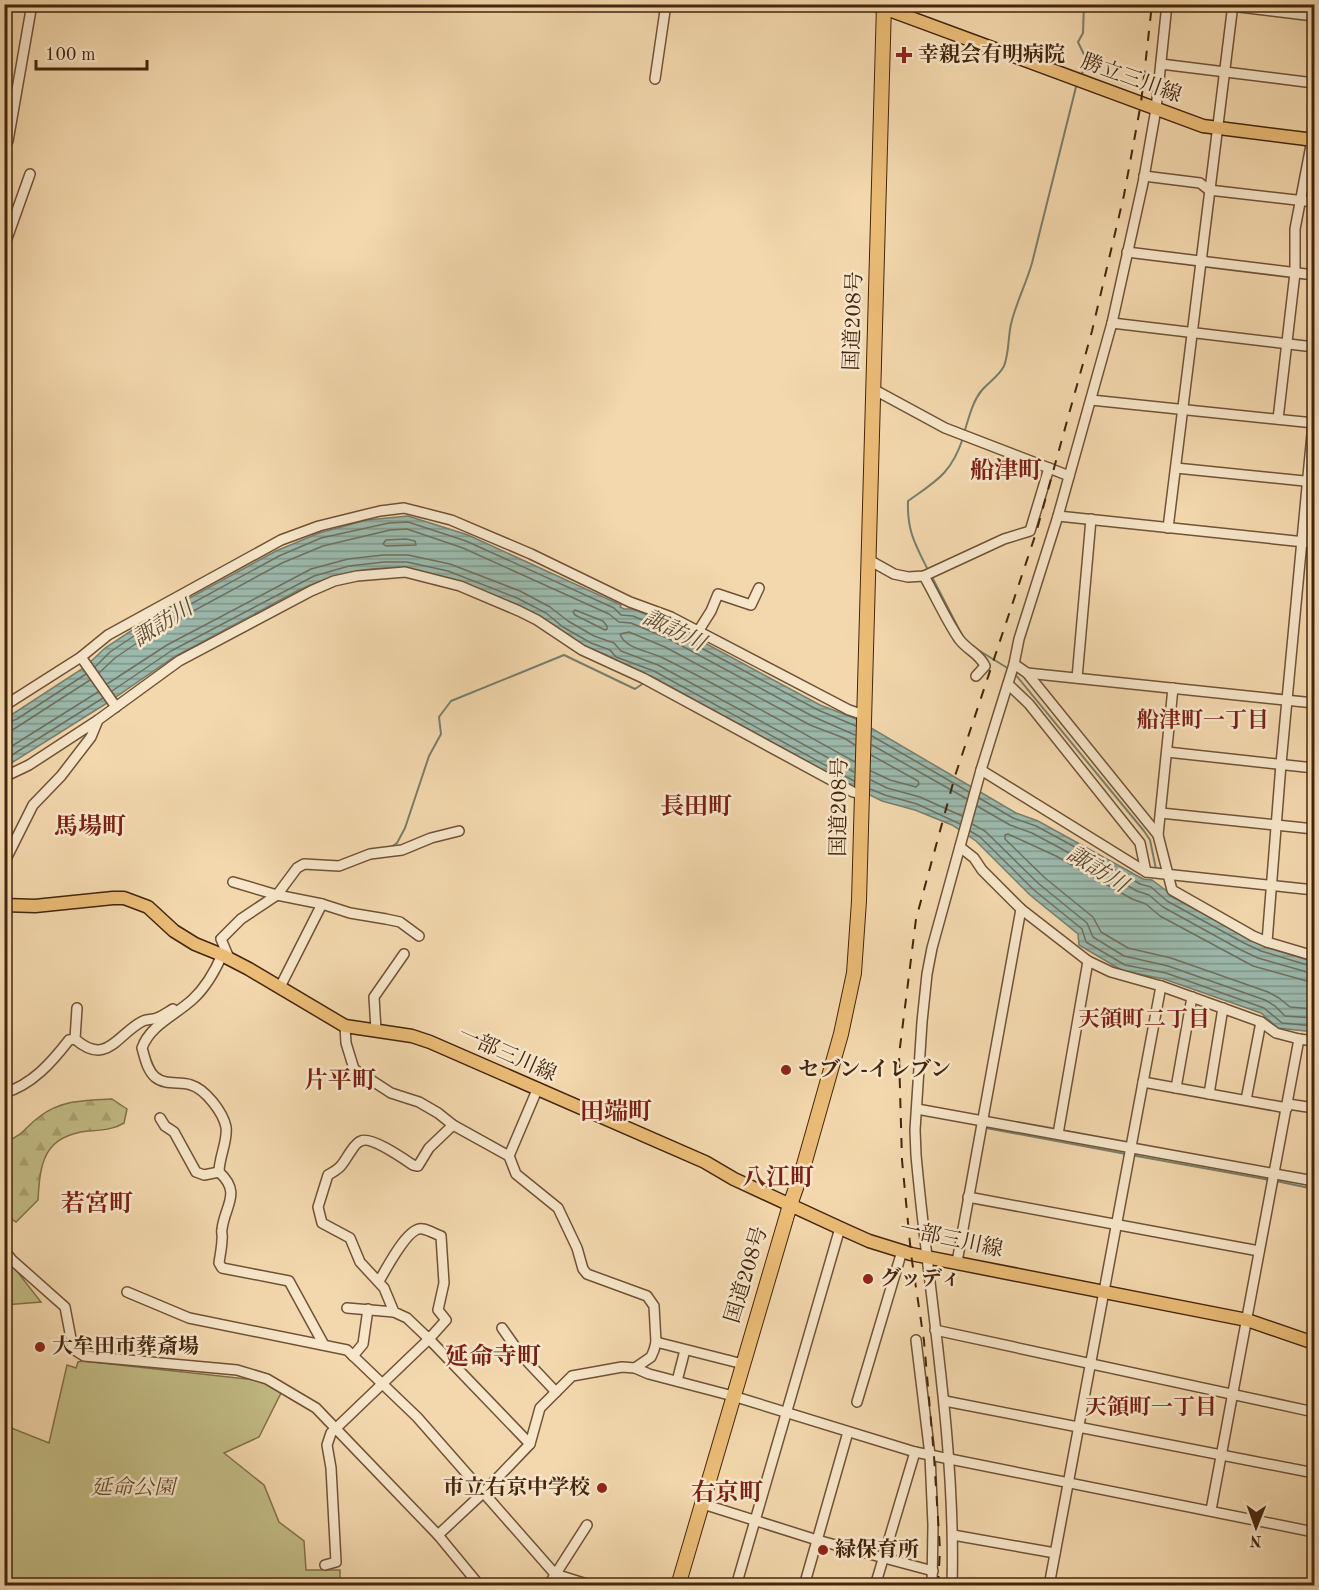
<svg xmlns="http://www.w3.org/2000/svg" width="1319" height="1590" font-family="'Old Standard TT','Noto Serif JP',serif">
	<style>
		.forest { fill: url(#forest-firs); stroke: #83704a; stroke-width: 1.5 }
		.park { fill: #c2bc85; stroke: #83704a; stroke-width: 1.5 }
		.water { fill: url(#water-rules); stroke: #787e6d; stroke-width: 1.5 }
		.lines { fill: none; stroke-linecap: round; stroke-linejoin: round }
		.shore { stroke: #706f5d; stroke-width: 1.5 }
		.stream { stroke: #787e6d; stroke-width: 2 }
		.minor-casing { stroke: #705236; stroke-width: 12 }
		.major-casing { stroke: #44250e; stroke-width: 15 }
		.highway-casing { stroke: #44250e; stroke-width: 16 }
		.minor { stroke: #f7e6ca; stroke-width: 9 }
		.major { stroke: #eabc76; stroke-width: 12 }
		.highway { stroke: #eabc76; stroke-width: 14 }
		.rail { stroke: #44250e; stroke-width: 2; stroke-dasharray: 10 10; stroke-linecap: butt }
		.poi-dot { fill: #8f2418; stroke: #f7e6ca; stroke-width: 2 }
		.labels { text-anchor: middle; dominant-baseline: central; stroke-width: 5; stroke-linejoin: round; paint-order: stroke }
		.poi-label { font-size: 21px; font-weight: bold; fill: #44250e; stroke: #f7e6ca; text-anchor: start }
		.street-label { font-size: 21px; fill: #44250e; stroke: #f7e6ca }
		.park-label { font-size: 21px; font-style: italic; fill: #644b2c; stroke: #f7e6ca }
		.water-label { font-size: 22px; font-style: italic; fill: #5a4a36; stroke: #f7e6ca }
		.neighbourhood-label { font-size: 22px; font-weight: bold; fill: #7a1f14; stroke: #f7e6ca }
		.quarter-label { font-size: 24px; font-weight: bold; fill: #7a1f14; stroke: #f7e6ca }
	</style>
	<defs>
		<pattern id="forest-firs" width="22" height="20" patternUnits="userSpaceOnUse" patternTransform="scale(1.5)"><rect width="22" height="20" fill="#c2bc85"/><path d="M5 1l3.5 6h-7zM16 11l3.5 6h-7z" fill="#a8a172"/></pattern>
		<pattern id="water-rules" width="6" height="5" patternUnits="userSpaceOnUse" patternTransform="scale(1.5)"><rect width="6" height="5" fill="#9bb9ac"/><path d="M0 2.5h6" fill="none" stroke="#80968a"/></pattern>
	</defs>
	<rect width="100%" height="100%" fill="#f3d8ad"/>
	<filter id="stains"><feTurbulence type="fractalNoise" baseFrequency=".00333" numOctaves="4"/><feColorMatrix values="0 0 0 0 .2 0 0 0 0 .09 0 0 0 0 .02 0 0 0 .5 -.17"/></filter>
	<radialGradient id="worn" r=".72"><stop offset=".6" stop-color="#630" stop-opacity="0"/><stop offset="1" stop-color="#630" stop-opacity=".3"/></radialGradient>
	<path class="forest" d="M112,1099l15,10 -3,14c-11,7 -23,7 -36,8 -44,5 -48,31 -50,69l-22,22 -11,-8v-72c19,-7 19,-14 34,-25 22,-17 46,-17 73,-18z"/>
	<g class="park">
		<path d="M5,1256l36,46 -37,3z"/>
		<path d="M83,1361l174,19 25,11 -23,46 -35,16 40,32 15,37 25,19 2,29h34v15h-335l-1,-160 45,18 18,-78 9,3 2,-6z"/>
	</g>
	<path class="water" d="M408,516l60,19 153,70 -1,2 4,2h9l42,18 145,78 34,13 162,95 22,8 105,58 9,1 16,12 2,4 92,49 52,17v70l-36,-4 -17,-15 -97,-34 -41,-8 -44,-26 -1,-11 -48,-39 -54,-54 -24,-16 -37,-15 -33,-9 -30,-15 -201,-110 -2,2 -39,-17 -3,-6c-16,-5 -35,-12 -49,-24 -5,-5 -11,-10 -18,-14 -16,-9 -32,-16 -49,-23 -71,-30 -122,-37 -194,-3l-123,66 -67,46 -102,64v-48l80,-52 20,-19 35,-23 136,-74 43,-18 48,-13z"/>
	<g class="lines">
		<g class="shore">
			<path d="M406,539l9,2 1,4 -30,1 -3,-2 3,-4z"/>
			<path d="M575,610l28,11 4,5v3l-2,1 -30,-15 -2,-3z"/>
			<path d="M95,667l15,-15 33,-22 136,-74 42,-18 68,-15 19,-1 58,19 148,67 7,7 12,1 40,17 145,77 38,16"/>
			<path d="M99,673l16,-15 32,-22 135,-73 41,-17 67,-16 17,-1 56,19 146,66 10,8 12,1 38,16 145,78 41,18"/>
			<path d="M107,684l60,-39 144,-76 37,-10 35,-4h25l42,9 70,27 30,16 18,14 26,15 20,7 7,8 37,14 196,107"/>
			<path d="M112,691l59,-40 143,-75 35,-10 35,-4h23l41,9 69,27 29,15 17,14 28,16 19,7 6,7 38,14 200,110"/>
			<path d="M4,724l13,-5 69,-45"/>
			<path d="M4,732l10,-3 76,-49"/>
			<path d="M872,736l97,56"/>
			<path d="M872,745l95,54"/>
			<path d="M4,751l94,-59"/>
			<path d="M4,760l99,-62"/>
			<path d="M855,762c-64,-35 -127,-72 -192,-104 -13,-7 -38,-9 -43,-24l9,-2 36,15 145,78 34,13 11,7"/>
			<path d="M871,771l19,9 26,7 3,-3 -1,-3 -47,-26"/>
			<path d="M871,780l16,8 33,9 42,19"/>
			<path d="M870,789l15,6 32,9 43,20"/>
			<path d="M979,798l34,20 23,8 28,15 76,43 11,3 16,14 77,42 17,8 53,16"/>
			<path d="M977,806l33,19 22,8 28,15 77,43 12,4 14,12 78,43 17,8 56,16"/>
			<path d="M972,824l13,7 54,53 48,39 6,14 31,19 44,10 97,34 10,6 10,10 29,2"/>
			<path d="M970,831l10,6 54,53 48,39 4,13 39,23 41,8 98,35 18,15 32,3"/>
			<path d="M1314,983l-61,-17 -93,-50 -14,-12 -14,-5 -76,-43 -48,-22 -3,1v4l40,39 48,39 8,15 27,16 43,10 97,34 11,6 11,9 24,2"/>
		</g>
		<g class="stream">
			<path d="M1081,75l7,-12 -10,-21 5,-9 1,-29"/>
			<path d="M964,433c5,-15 8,-31 18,-43 7,-8 17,-14 22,-24 5,-12 4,-29 7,-42 5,-21 15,-40 21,-61l45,-180"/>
			<path d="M928,570c-13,-26 -21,-39 -20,-69 28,-20 43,-27 55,-63"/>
			<path d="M931,575l33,64"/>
			<path d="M975,648l34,21"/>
			<path d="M1015,674l129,157 6,9 6,29"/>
			<path d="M391,847l6,-4 8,-15 24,-72 12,-22 -2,-17 12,-16 113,-46 71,34 10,-7"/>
			<path d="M216,937l7,-6"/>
			<path d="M986,1128l140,26"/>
			<path d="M1131,1155l139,25"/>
			<path d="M1276,1181l38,8"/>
		</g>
		<g class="minor-casing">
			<g id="minor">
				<path d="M1215,4l99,12"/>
				<path d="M1161,64l153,19"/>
				<path d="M655,79l11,-75"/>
				<path d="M4,140l4,1 24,-137"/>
				<path d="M1144,176l56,7 9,7 105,12"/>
				<path d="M4,247l26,-73"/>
				<path d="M1127,252l187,23"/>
				<path d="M1112,323l202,24"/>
				<path d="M1091,400l223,23"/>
				<path d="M1278,419l17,-146v-44l17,-89 2,-26"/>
				<path d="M1049,468l20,8"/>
				<path d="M1176,468l138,14"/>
				<path d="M1058,516l256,27"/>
				<path d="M1168,528l65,-524"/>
				<path d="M869,560l25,14 14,3 16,-1 80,-37 26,-8 19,-63 -104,-40 -72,-39"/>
				<path d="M924,576c12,21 22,44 35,63 9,12 20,14 26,27l-9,10"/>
				<path d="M699,630l12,-19 7,-17 33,11 8,-17"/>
				<path d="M81,657l35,50"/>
				<path d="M1014,664l13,9 131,162 14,55 81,46 14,6 47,14"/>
				<path d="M1027,673l287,30"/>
				<path d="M1077,678l14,-159"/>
				<path d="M1008,684l21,20 111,139 6,29"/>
				<path d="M4,706l77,-49 27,-22 173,-95 38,-14 61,-15 24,-3 47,12 80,34 99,48 41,15 178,93 15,5"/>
				<path d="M1167,752l147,16"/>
				<path d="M981,770l165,102 168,18"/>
				<path d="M4,777l25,-12 69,-45 81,-59 132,-70 23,-10 23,-5 48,-4 55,14 59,25 18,9 45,30 61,28 210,114 8,2"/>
				<path d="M1161,813l153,16"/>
				<path d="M1158,835l15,-147"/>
				<path d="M960,847l14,11 8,12 39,39 67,52 23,11 50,14 100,36 15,11 23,6 15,2"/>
				<path d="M4,863l29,-58 28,-29 30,-39 7,-17"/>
				<path d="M233,882l44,13 45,9 28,9 36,6 14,3 19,14"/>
				<path d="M1267,942l14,-178 32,-341"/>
				<path d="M229,958l-8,-19 20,-20 36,-24 20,-27 7,-4 35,2 31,-12 32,-4 29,-12 28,-7"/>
				<path d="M280,987l42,-83"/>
				<path d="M77,1008l-2,31c32,28 42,-5 68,-18 4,-2 9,-1 14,-3 5,-2 11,-6 16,-9"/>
				<path d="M345,1026l1,17 8,26 37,24 28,9 19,11 15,12 56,31 7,18 42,34 19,40 6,21 4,5 60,22 7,10 2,36 -2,8 -3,7 -16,11"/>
				<path d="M376,1030l-2,-33 30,-43"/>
				<path d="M1143,1082l144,26"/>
				<path d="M1176,1088l16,-91"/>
				<path d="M4,1093c28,-8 48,-31 65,-53l6,-1"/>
				<path d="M1209,1094l14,-86"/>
				<path d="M1246,1100l15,-78"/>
				<path d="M1288,1104l26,4"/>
				<path d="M917,1109l397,72"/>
				<path d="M160,1118l5,8 9,6 22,40 8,3 15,-3"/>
				<path d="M1058,1134l30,-173"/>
				<path d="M509,1156l28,-66"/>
				<path d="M219,1172c0,-15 9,-31 7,-45 -3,-15 -21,-38 -35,-42 -12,-4 -25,1 -36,-8 -8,-7 -10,-19 -13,-29 8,-23 34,-33 51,-49 13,-12 22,-28 29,-44"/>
				<path d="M219,1172c23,21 6,33 3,57 -1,4 1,7 0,10 0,8 -2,16 -3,24l3,5 67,13 35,64"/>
				<path d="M968,1197l291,54"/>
				<path d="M4,1250l8,10 53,47 8,42 11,7 153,14 30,9 49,29 122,127 42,51"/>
				<path d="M957,1262l64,-353"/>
				<path d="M379,1281c7,-11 29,-56 44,-52 6,1 12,5 18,7l3,47 -6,27 8,10 -17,19 -22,-21 -13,-6 -10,-24 -24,-26 -10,-24 -28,-15 -4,-16 10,-32c15,-8 14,-11 23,-24 2,-3 6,-9 10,-10 10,-5 43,18 52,24l5,1 11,-18 24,-23"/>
				<path d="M127,1292l62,26 158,32 70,67 138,157 38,12"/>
				<path d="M347,1308l47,4"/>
				<path d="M502,1328l19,27 35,37"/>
				<path d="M935,1330l379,82"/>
				<path d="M916,1340l14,115 3,70 -1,61"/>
				<path d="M656,1342l87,22"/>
				<path d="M353,1356l10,-12 5,-35"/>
				<path d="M677,1381l8,-31"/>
				<path d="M945,1401l369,72"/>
				<path d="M857,1402l45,-151"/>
				<path d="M703,1504l114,36 116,31"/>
				<path d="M1211,1510l88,-471"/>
				<path d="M438,1535l46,-43 46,-48 10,-36 32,-32 50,-9 13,1 14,6 84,22 182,56 399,80"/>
				<path d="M953,1535l102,18"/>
				<path d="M325,1565l11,-3 -5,-94 -4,-23 4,-12 98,-94 101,105"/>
				<path d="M548,1586l39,-61"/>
				<path d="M736,1586l104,-358"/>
				<path d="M804,1586l44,-154"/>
				<path d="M875,1586l40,-134"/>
				<path d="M952,1586c4,-145 -23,-287 -36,-431l-1,-25 7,-108 5,-48 5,-26 49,-178 33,-106 5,-25 39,-123 54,-193 31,-140 13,-74 11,-105"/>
				<path d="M1049,1586l112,-600"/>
			</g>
		</g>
		<g class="major-casing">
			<g id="major">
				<path d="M873,4l330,122 111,14"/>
				<path d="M4,905l31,1 78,-8h11l24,9 26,24 21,13 27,11 27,14 96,57 67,10 18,6 275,120 29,17 106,49 29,13 42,13 336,66 67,23"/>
			</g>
		</g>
		<g class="highway-casing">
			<path id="highway" d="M678,1586l112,-381 13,-37 38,-134 13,-61 5,-72 25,-897"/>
		</g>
		<use href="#minor" class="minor"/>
		<use href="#major" class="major"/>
		<use href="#highway" class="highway"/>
		<path class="rail" d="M938,1586l2,-36 -6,-94 -10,-115 -13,-87 -9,-94 -3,-105 17,-136 39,-143 81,-243 56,-202 32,-136 17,-92 11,-99"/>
	</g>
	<g class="poi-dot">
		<path d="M901 46h6v6h6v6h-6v6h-6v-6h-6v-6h6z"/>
		<circle cx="786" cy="1070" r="6"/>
		<circle cx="868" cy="1279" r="6"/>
		<circle cx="40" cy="1347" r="6"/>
		<circle cx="602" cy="1488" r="6"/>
		<circle cx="823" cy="1550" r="6"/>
	</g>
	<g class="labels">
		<g class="poi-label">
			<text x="918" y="55">幸親会有明病院</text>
			<text x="798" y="1070">セブン-イレブン</text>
			<text x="880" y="1279">グッディ</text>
			<text x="52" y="1347">大牟田市葬斎場</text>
			<text x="590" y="1488" text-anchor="end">市立右京中学校</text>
			<text x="835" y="1550">緑保育所</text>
		</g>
		<g class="street-label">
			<text transform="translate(1131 79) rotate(20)">勝立三川線</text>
			<text transform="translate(854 321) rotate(-88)">国道208号</text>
			<text transform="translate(840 807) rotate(-89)">国道208号</text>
			<text transform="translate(507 1055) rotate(24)">一部三川線</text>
			<text transform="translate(951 1240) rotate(12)">一部三川線</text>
			<text transform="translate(747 1275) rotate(-73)">国道208号</text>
		</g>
		<g class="park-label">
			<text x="133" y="1488">延命公園</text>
		</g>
		<g class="water-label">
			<text transform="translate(163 624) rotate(-32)">諏訪川</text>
			<text transform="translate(674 631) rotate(26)">諏訪川</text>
			<text transform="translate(1097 870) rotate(32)">諏訪川</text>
		</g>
		<g class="neighbourhood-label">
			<text x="1203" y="721">船津町一丁目</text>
			<text x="1144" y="1020">天領町二丁目</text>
			<text x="1151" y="1408">天領町一丁目</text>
		</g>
		<g class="quarter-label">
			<text x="1006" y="472">船津町</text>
			<text x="696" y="808">長田町</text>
			<text x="90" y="828">馬場町</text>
			<text x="340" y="1082">片平町</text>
			<text x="616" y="1113">田端町</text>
			<text x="778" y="1179">八江町</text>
			<text x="97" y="1205">若宮町</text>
			<text x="493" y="1358">延命寺町</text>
			<text x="727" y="1494">右京町</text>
		</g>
	</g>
	<rect width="1319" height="1590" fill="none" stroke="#f3d8ad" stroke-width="24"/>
	<rect x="6" y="6" width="1307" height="1578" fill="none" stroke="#44250e" stroke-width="3"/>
	<rect x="12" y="12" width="1295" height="1566" fill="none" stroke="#44250e" stroke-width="1.5"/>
	<g transform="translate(1256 1527) rotate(181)" stroke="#f7e6ca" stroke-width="4.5" paint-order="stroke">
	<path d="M0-4.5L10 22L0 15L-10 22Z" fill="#44250e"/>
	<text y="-9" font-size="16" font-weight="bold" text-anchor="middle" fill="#44250e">N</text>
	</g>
	<path d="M36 60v9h111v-9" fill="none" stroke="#44250e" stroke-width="3"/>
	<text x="45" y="60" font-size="18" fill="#44250e" stroke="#f7e6ca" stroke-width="4.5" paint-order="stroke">100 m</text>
	<rect width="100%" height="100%" filter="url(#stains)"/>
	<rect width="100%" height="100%" fill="url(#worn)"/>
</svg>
